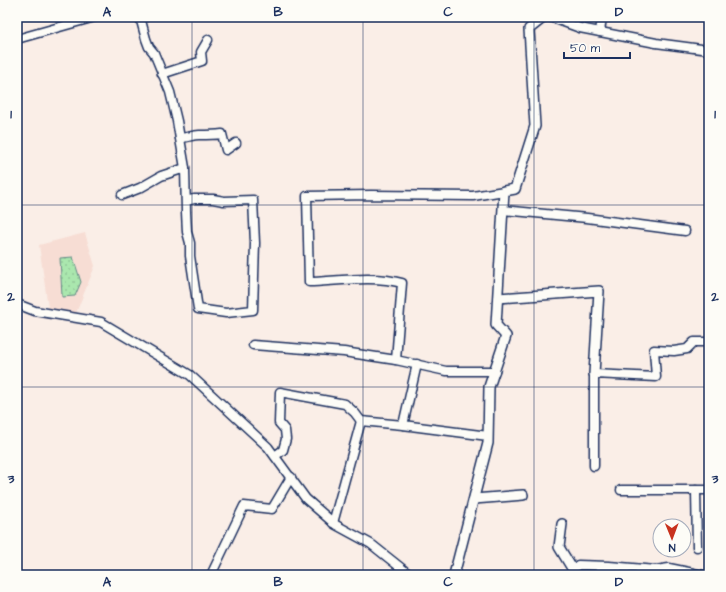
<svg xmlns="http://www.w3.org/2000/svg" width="726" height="592" font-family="'Architects Daughter',sans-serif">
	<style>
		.built { fill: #f7ddd4 }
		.park { fill: url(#park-dots); stroke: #628b86 }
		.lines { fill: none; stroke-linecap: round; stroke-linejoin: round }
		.minor-casing { stroke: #1b2f5e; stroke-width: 11 }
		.tertiary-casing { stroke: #1b2f5e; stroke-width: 12 }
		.minor { stroke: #fdfcf7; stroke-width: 8 }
		.tertiary { stroke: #fdfcf7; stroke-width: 9 }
		.grid { fill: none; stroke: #1b2f5e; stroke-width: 1; stroke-opacity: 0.55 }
		.neatline { fill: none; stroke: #1b2f5e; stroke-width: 1.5 }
		.grid-label { font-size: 13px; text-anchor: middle; font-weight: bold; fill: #1b2f5e }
	</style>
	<defs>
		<pattern id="park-dots" width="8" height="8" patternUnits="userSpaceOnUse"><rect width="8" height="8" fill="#aae7ae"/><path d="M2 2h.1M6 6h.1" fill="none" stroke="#92c698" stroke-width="1.8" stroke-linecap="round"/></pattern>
	</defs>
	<rect width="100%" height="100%" fill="#faeee7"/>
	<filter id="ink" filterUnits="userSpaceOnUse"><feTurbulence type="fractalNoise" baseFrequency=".025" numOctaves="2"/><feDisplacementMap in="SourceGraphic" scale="8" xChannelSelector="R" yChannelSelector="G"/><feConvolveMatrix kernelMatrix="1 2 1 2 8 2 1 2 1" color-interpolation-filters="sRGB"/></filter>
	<g filter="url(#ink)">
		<path class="built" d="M85,233l10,33 -19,47 -27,1 -10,-69z"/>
		<path class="park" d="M73,257l8,25 -6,14 -13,1 -2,-39z"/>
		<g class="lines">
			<g class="minor-casing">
				<g id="minor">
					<path d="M140,17l6,22 3,8 5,6 16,39 7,29 8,47 1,44 1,20 3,11v13l8,53 28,4 27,-3 2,-67 -2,-43 -29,1 -11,-2h-19l-8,2"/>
					<path d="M550,17l30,11 76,15 53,7"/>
					<path d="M600,32l2,-15"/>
					<path d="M17,39l78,-22"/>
					<path d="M162,74l40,-13 -1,-9 7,-12"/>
					<path d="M180,138c6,0 13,-3 19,-3 8,0 15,0 23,-1l4,16 10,-7"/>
					<path d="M122,195l18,-7 21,-12 24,-8"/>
					<path d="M503,210l84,8 98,13"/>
					<path d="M17,304l18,7 66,11 89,53 78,72 38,52 30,26 35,19 39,31"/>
					<path d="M253,345l91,7 52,8"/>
					<path d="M495,371h-49l-50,-11 6,-77c-27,-8 -65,-2 -93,-1l-2,-86 64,-1 102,1 31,-5"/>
					<path d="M403,425l85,11"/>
					<path d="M275,456l8,-6 3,-11 -1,-9 -6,-7 1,-31 65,12 10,9 6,8 42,4 14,-61"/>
					<path d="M594,466v-92l62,3 -2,-27 20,1 13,-2 7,-7h15"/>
					<path d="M621,490h88"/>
					<path d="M696,490l1,57"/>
					<path d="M333,523l28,-102"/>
					<path d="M573,570l5,-5 31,1 47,4 13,-2 34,7"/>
					<path d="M211,575l33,-69 28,3 19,-32"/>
				</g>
			</g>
			<g class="tertiary-casing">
				<g id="tertiary">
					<path d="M498,298l101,-7 -5,83"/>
					<path d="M474,499l49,-4"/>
					<path d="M562,524l-3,23 14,23v5"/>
					<path d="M454,575l34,-132 1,-56 17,-51 -10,-11 8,-134 11,-2 20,-63 -6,-97 15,-12"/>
				</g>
			</g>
			<use href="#minor" class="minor"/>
			<use href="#tertiary" class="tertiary"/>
		</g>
	</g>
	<path class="grid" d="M192,17v558M363,17v558M534,17v558M17,205h692M17,387h692"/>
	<rect width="726" height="592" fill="none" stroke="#fdfcf7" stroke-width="44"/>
	<g transform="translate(672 538) rotate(179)"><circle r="19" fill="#fdfcf7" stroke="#a3aaba"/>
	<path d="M0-3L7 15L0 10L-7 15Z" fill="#c8321e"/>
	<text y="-6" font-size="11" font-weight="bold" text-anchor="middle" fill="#1b2f5e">N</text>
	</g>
	<path d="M564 52v6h66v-6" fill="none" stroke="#1b2f5e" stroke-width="2"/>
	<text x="570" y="52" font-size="12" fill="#1b2f5e" stroke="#fdfcf7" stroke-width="3" paint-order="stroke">50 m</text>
	<rect x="22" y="22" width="682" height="548" class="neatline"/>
	<g class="grid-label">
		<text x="107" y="16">A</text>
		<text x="278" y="16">B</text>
		<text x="448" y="16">C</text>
		<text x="619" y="16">D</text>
		<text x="11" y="118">1</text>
		<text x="715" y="118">1</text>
		<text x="11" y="301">2</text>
		<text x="715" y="301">2</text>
		<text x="11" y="483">3</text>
		<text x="715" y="483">3</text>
		<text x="107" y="586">A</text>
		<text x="278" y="586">B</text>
		<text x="448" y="586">C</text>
		<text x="619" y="586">D</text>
	</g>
</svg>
